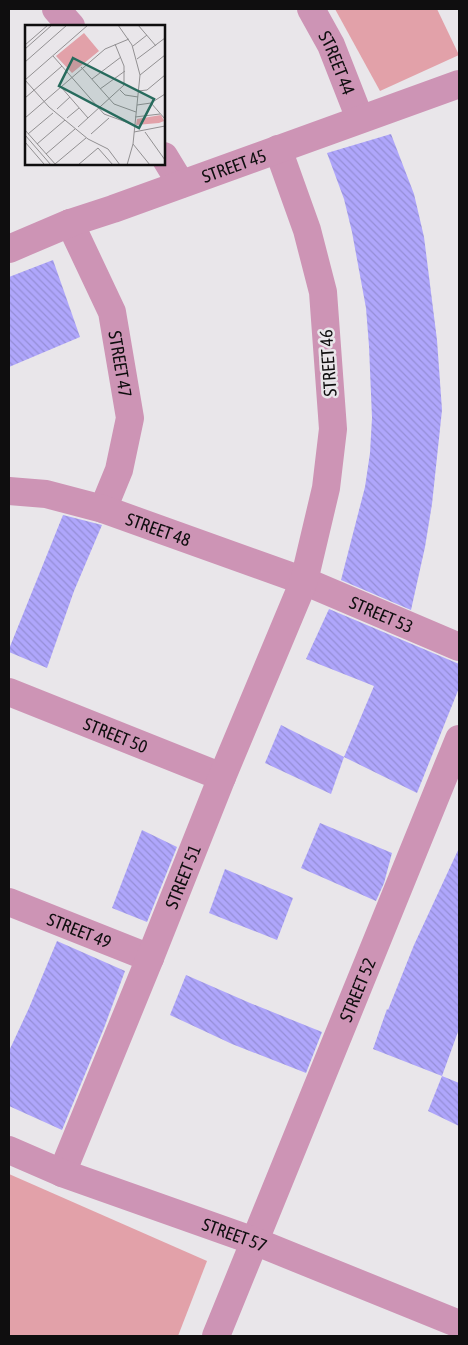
<svg xmlns="http://www.w3.org/2000/svg" width="468" height="1345" font-family="'Asap Condensed',sans-serif">
	<style>
		.green { fill: #e2a1a9 }
		.building { fill: url(#building-back-hatch) }
		.lines { fill: none; stroke-linecap: round; stroke-linejoin: round }
		.minor { stroke: #cd94b5; stroke-width: 28 }
		.tertiary { stroke: #cd94b5; stroke-width: 28 }
		.labels { text-anchor: middle; dominant-baseline: central; stroke-width: 5; stroke-linejoin: round; paint-order: stroke }
		.street-label { font-size: 18px; fill: #0f0e0f; stroke: #e9e6ea }
		.inset-road { fill: none; stroke: #929092; stroke-width: 1 }
		.view { fill: #276b5d; fill-opacity: 0.15; stroke: #276b5d; stroke-width: 2.5 }
		.inset-edge { fill: none; stroke: #0f0e0f; stroke-width: 2.5 }
	</style>
	<defs>
		<pattern id="building-back-hatch" width="6" height="6" patternUnits="userSpaceOnUse" patternTransform="scale(1.25)"><rect width="6" height="6" fill="#afa6fb"/><path d="M-1 5l2 2M0 0l6 6M5-1l2 2" fill="none" stroke="#958ed6"/></pattern>
	</defs>
	<rect width="100%" height="100%" fill="#e9e6ea"/>
	<g class="green">
		<path d="M335,9h102l22,46 -79,36z"/>
		<path d="M9,1174l198,87 -29,75h-169z"/>
	</g>
	<g class="building">
		<path d="M391,134l23,60 10,43 13,103 5,70 -10,94 -7,43 -14,63 -70,-30 24,-93 5,-34 2,-35 -3,-72 -3,-38 -14,-76 -8,-33 -17,-46z"/>
		<path d="M53,260l27,77 -71,30v-90z"/>
		<path d="M63,515l39,10 -28,66 -27,77 -38,-16v-3z"/>
		<path d="M329,609l130,55v24l-42,105 -73,-36 30,-71 -68,-27z"/>
		<path d="M281,725l63,32 -13,37 -66,-31z"/>
		<path d="M320,823l72,30 -8,30 -8,18 -75,-33z"/>
		<path d="M142,830l35,17 -30,75 -35,-14z"/>
		<path d="M459,848v181l-17,47 -69,-27 14,-40 1,1 26,-65z"/>
		<path d="M225,869l68,29 -16,42 -68,-27z"/>
		<path d="M57,941l68,30 -21,57 -42,102 -53,-24v-55l20,-43z"/>
		<path d="M186,975l64,28 72,29 -16,41 -74,-29 -62,-29z"/>
		<path d="M442,1076l17,7v43l-31,-15z"/>
	</g>
	<g class="lines">
		<g class="minor">
			<path d="M56,9l15,17"/>
			<path id="s1" d="M311,9l20,36 29,74"/>
			<path d="M164,156l17,28"/>
			<path id="s2" d="M70,223l42,89 18,106 -11,52 -16,39"/>
			<path id="s3" d="M9,491l37,3 57,15 201,72 155,66"/>
			<path id="s4" d="M9,692l213,85"/>
			<path id="s5" d="M9,902l141,56"/>
			<path id="s6" d="M62,1173l88,-215 72,-181 82,-196 22,-93 7,-59 -10,-137 -16,-62 -29,-81"/>
			<path id="s7" d="M216,1336l243,-597"/>
		</g>
		<g class="tertiary">
			<path id="s8" d="M9,249l61,-26 43,-14 346,-125"/>
			<path id="s9" d="M9,1150l53,23 192,68 205,83"/>
		</g>
	</g>
	<g class="labels">
		<g class="street-label">
			<text stroke="none"><textPath href="#s1" startOffset="60">STREET 44</textPath></text>
			<text stroke="none"><textPath href="#s8" startOffset="240">STREET 45</textPath></text>
			<text transform="translate(328 363) rotate(-94)">STREET 46</text>
			<text stroke="none"><textPath href="#s2" startOffset="151">STREET 47</textPath></text>
			<text stroke="none"><textPath href="#s3" startOffset="155">STREET 48</textPath></text>
			<text stroke="none"><textPath href="#s3" startOffset="394">STREET 53</textPath></text>
			<text stroke="none"><textPath href="#s4" startOffset="115">STREET 50</textPath></text>
			<text stroke="none"><textPath href="#s6" startOffset="320">STREET 51</textPath></text>
			<text stroke="none"><textPath href="#s5" startOffset="76">STREET 49</textPath></text>
			<text stroke="none"><textPath href="#s7" startOffset="374">STREET 52</textPath></text>
			<text stroke="none"><textPath href="#s9" startOffset="241">STREET 57</textPath></text>
		</g>
	</g>
	<g transform="translate(25 25)">
		<rect width="140" height="140" fill="#e9e6ea"/>
		<path d="M59,8l15,18 -27,22 -16,-17zM136,90l3,6 -5,2 -23,2 1,-6z" fill="#e2a1a9"/>
		<path class="inset-road" d="M93,0l14,20 8,30 -7,69 -6,21M113,0l18,21M0,20l23,-20M108,21l14,-11M0,24l27,-24M28,31l51,58 30,11M112,34l28,-21M0,37l42,-37M56,42l33,37 22,8M115,50l25,-20M67,54l29,-22M0,55l24,27 39,32 20,10 12,16M0,55l63,-55M36,62l27,31M75,64l25,-18M95,65l5,5 13,2M113,66l9,-1 18,-15M0,73l37,-32M126,78l14,16M112,80l14,-2 14,-9M32,84l13,-12M110,92l25,-3M0,93l80,-69 24,-10M42,93l12,-10M53,102l46,-42v-19l-9,-22M0,105l31,35M109,107l31,-6M120,107l20,28M3,109l25,-21M66,109l18,-16M0,110l26,30M0,117l19,22M12,119l28,-24M108,119l17,21M21,129l29,-25M30,139l31,-26M53,140l20,-17 15,17"/>
		<path class="view" d="M48,33l81,41 -15,29 -80,-42z"/>
		<rect width="140" height="140" class="inset-edge"/>
	</g>
	<rect width="468" height="1345" fill="none" stroke="#0f0e0f" stroke-width="20"/>
</svg>
